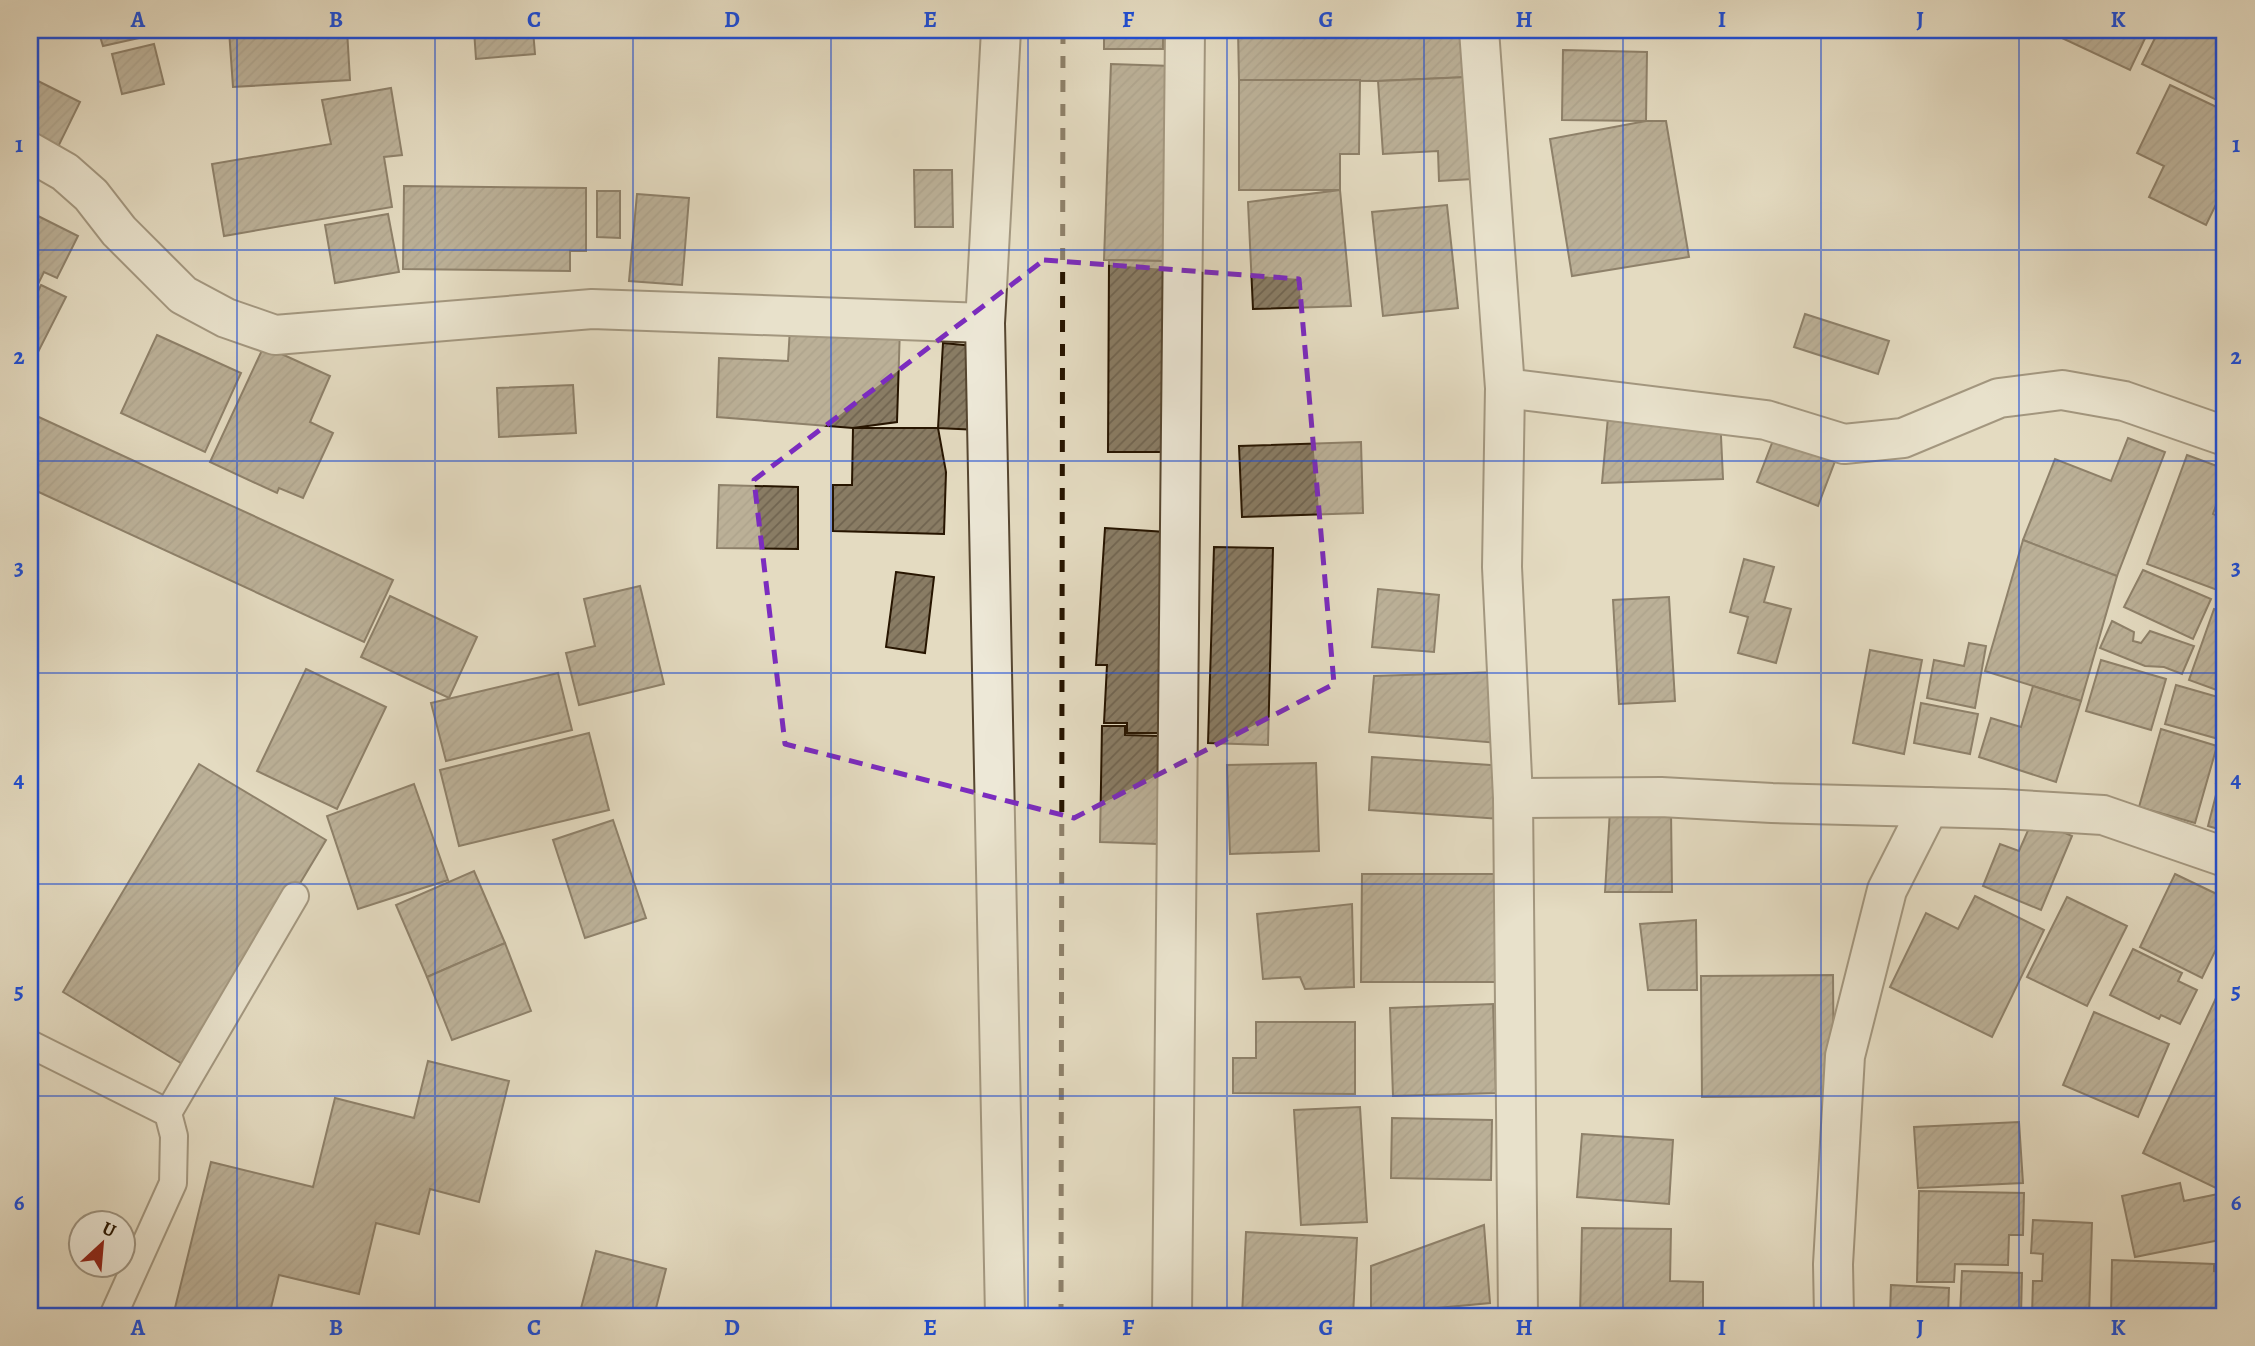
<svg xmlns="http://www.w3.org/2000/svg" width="2255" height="1346" font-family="Alegreya,serif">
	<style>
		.building { fill: url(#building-hatch); stroke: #271500; stroke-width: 2 }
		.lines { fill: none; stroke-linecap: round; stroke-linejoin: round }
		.lane-casing { stroke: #564630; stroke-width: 30 }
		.street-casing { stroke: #564630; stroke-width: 42 }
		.lane { stroke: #ede8d7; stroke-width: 26 }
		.street { stroke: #ede8d7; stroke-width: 38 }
		.rail { stroke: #271500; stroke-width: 5; stroke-dasharray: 12 12; stroke-linecap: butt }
		.marked { fill: none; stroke: #7b2cbf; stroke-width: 5; stroke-dasharray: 14 9; stroke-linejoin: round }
		.grid { fill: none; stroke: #1d4ed8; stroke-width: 2; stroke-opacity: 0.55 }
		.neatline { fill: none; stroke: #1d4ed8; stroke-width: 2.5 }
		.grid-label { font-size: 23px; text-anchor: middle; font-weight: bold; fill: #1d4ed8 }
	</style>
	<defs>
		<pattern id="building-hatch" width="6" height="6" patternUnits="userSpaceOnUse" patternTransform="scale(1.75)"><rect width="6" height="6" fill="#897c64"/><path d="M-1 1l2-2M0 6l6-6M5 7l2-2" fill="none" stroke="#706450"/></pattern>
	</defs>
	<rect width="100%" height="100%" fill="#e4dbc1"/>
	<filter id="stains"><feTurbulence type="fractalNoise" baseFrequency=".00286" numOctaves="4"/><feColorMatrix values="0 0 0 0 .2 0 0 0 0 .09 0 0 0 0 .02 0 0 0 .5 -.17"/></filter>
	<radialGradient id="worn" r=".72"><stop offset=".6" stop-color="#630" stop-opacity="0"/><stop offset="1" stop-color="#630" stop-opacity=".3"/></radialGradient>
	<g class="building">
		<path d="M98,30h58l1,4 -54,12z"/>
		<path d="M229,30h118l3,50 -117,7z"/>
		<path d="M474,30h59l2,24 -59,5z"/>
		<rect x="1104" y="30" width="59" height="19"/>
		<path d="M1238,30h237l-7,47 -90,4 -139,-1z"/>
		<path d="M2045,30h104l-19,40z"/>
		<path d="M2159,30h66v74l-83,-40z"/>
		<path d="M154,44l10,40 -42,10 -10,-40z"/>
		<path d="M1563,50l84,2 -1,69 -84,-1z"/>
		<path d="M1111,64l61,2 -8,195 -60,-1z"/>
		<path d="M30,77l50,25 -23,47 -27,-14z"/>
		<path d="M1468,77l5,102 -34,2 -1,-30 -55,3 -5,-73z"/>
		<path d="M1239,80h121l-1,74h-19v36h-101z"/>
		<path d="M2170,85l55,26v75l-19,39 -57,-28 15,-31 -27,-13z"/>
		<path d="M391,88l11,67 -18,2 8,50 -168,29 -12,-72 119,-20 -9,-44z"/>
		<path d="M1646,121h20l23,136 -117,19 -22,-137z"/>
		<path d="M914,170h38l1,57h-38z"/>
		<path d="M404,186l182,2v63h-16v20l-167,-2z"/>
		<path d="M1340,190l11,116 -98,3 -5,-107z"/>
		<path d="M597,191h23v47l-23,-1z"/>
		<path d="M637,194l52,4 -7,87 -53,-4z"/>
		<path d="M1447,205l11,103 -75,8 -11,-104z"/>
		<path d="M30,212l48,24 -21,42 -13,-6 -14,28z"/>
		<path d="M388,214l11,58 -64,11 -10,-58z"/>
		<path d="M1109,260l55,1 -2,191h-54z"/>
		<path d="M41,285l25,12 -32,63 -4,-2v-50z"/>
		<path d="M1805,314l84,27 -11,33 -84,-27z"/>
		<path d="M900,327l-3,95 -44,6 -136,-11 2,-59 69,3 2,-33z"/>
		<path d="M157,335l84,38 -36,79 -84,-39z"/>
		<path d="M943,343l41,4 -6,83 -40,-2z"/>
		<path d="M264,346l66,30 -20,46 23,11 -30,65 -24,-10 -2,5 -67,-31z"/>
		<path d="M573,385l3,48 -77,4 -2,-49z"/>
		<path d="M30,413l363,167 -29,62 -334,-154z"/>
		<path d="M1720,415l3,64 -121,4 6,-66z"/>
		<path d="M1779,425l61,23 -22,58 -61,-24z"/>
		<path d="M853,428h85l8,44 -2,62 -111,-3v-46h19z"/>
		<path d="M2128,438l37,14 -48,124 -94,-36 32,-81 56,22z"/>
		<path d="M1361,442l2,71 -121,4 -3,-71z"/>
		<path d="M2187,455l38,14v11l-12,34 12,5v59l-5,13 -73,-27z"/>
		<path d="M719,485l79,2v62l-81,-1z"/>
		<path d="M1105,528l61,4 -6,201h-33v-10h-23l3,-58h-11z"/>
		<path d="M2023,540l94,36 -36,125 -96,-30z"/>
		<path d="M1214,547l59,1 -5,197 -60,-2z"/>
		<path d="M1744,559l30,8 -10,35 27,7 -15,54 -38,-10 10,-36 -18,-5z"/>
		<path d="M2143,570l68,29 -18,40 -69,-32z"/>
		<path d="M896,572l38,5 -9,76 -39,-6z"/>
		<path d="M640,586l24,98 -85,21 -13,-52 29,-7 -11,-47z"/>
		<path d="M1378,589l61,6 -5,57 -62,-5z"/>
		<path d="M390,596l87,41 -28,61 -88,-41z"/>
		<path d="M1669,597l6,104 -56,3 -6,-104z"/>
		<path d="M2214,609l11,4v80l-36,-13z"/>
		<path d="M2112,621l22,11 -1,9 8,2 9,-12 44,15 -12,28 -18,-7 -19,-1 -45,-18z"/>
		<path d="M1969,643l17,3 -11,62 -48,-10 7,-38 30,6z"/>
		<path d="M1870,650l52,10 -18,94 -51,-11z"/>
		<path d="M2101,660l65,19 -15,51 -65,-19z"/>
		<path d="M306,669l80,38 -49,102 -80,-38z"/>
		<path d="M1500,672l-2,71 -129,-11 5,-56z"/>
		<path d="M558,673l14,57 -126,31 -15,-58z"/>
		<path d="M2176,685l49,14v28l-3,13 -57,-16z"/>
		<path d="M2033,686l48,15 -25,81 -77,-25 12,-39 30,9z"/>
		<path d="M1921,703l57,11 -8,40 -56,-11z"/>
		<path d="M1102,726h23v9l35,1 -2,108 -58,-2z"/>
		<path d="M2161,729l56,17 -22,77 -56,-16z"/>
		<path d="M589,733l20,77 -150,36 -19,-76z"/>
		<path d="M2225,753v33l-9,-3z"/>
		<path d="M1372,757l133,9 -4,53 -132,-9z"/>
		<path d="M1316,763l3,88 -89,3 -3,-89z"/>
		<path d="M199,764l127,76 -137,228 -126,-76z"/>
		<path d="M414,784l34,96 -90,29 -31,-93z"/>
		<path d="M2217,791l8,3v37l-17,-5z"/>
		<path d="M1610,810h61l1,82h-67z"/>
		<path d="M2033,819l39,17 -31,74 -58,-24 17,-42 19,7z"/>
		<path d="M613,820l33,98 -61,20 -32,-98z"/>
		<path d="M474,871l31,72 -78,34 -31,-72z"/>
		<path d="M1362,874h139v108h-140z"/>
		<path d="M2175,874l50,24v33l-23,47 -62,-31z"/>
		<path d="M1975,896l69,34 -52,107 -102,-50 36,-74 32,16z"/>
		<path d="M2067,897l60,29 -40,80 -60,-29z"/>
		<path d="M1352,904l2,83 -49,2 -5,-12 -37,2 -6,-65z"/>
		<path d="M1696,920l1,70h-49l-8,-66z"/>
		<path d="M505,943l26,68 -79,29 -25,-63z"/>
		<path d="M2133,949l49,24 -4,8 19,9 -17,34 -19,-9 -2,4 -49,-24z"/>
		<path d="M1833,975l1,121 -132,1 -1,-121z"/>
		<path d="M2225,979v196l-7,14 -75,-36z"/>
		<path d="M1493,1004l3,89 -103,3 -3,-88z"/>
		<path d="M2094,1012l75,32 -31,73 -75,-32z"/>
		<path d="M1256,1022h99v72l-122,-1v-35h23z"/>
		<path d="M428,1061l81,20 -30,121 -49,-13 -11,45 -43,-11 -17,71 -80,-19 -10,41h-96l38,-154 102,25 22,-89 79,20z"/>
		<path d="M1360,1107l7,115 -66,3 -7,-115z"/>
		<path d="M1392,1118l100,2 -1,60 -100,-2z"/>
		<path d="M2019,1122l4,61 -105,5 -4,-61z"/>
		<path d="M1582,1134l91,6 -4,64 -92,-7z"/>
		<path d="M2180,1183l4,18 39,-8 2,11v35l-90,18 -13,-61z"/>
		<path d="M1919,1191l105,2 -1,42h-14l-1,30 -53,-1 -1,18h-37z"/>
		<path d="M2033,1220l59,3 -3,93h-57l1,-35h9l1,-27 -12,-1z"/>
		<path d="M1484,1225l6,78 -63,6 -1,7h-55v-50z"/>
		<path d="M1582,1228l89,1 -1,52 33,1v34h-123z"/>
		<path d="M1246,1232l111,6 -4,78h-111z"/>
		<path d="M596,1251l70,18 -12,47h-75z"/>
		<path d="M2112,1260l102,4v7l11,1v44h-114z"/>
		<path d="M1962,1271l60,2 -1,43h-61z"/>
		<path d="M1891,1285l58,3 -1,28h-58z"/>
	</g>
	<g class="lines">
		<g class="lane-casing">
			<g id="lane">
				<path d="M30,1044l138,69 6,23 -1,47 -60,133"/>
				<path d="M168,1113l127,-217"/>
			</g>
		</g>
		<g class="street-casing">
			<g id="street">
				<path d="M1001,30l-16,293 20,993"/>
				<path d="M1479,30l26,358 -3,179 11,231 5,518"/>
				<path d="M30,152l35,20 26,23 28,36 64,64 43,23 49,17 317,-26 393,14"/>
				<path d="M1505,388l261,32 78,24 59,-6 96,-40 63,-8 62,11 101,35"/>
				<path d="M1513,798l148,-1 111,6 232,6 99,6 122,42"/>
				<path d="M1172,1316l13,-1286"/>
				<path d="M1834,1316l-1,-52 12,-208 42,-166 42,-83"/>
			</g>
		</g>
		<use href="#lane" class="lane"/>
		<use href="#street" class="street"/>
		<path class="rail" d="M1061,1316l2,-1286"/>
	</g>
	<path d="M0 0H2255V1346H0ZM1044,260l255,19 35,405 -260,134 -289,-74 -31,-264z" fill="#e4dbc1" fill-opacity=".55" fill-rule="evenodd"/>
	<path class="marked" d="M1044,260l255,19 35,405 -260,134 -289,-74 -31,-264z"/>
	<path class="grid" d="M237,30v1286M435,30v1286M633,30v1286M831,30v1286M1028,30v1286M1227,30v1286M1424,30v1286M1623,30v1286M1821,30v1286M2019,30v1286M30,250h2195M30,461h2195M30,673h2195M30,884h2195M30,1096h2195"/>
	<rect width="2255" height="1346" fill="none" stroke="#e4dbc1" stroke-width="77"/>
	<g transform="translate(102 1244) rotate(26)"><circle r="33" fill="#ede8d7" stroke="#9e9481" stroke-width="2"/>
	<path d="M0-5L12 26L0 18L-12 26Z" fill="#8f2418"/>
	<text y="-10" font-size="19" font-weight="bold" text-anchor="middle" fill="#271500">U</text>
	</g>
	<rect x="38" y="38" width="2178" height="1270" class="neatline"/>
	<g class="grid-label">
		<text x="138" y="27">A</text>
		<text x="336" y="27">B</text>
		<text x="534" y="27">C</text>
		<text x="732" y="27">D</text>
		<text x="930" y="27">E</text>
		<text x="1128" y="27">F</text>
		<text x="1326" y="27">G</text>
		<text x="1524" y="27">H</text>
		<text x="1722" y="27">I</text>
		<text x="1920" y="27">J</text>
		<text x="2118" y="27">K</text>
		<text x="19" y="152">1</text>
		<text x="2236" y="152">1</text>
		<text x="19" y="364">2</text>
		<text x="2236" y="364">2</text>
		<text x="19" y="575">3</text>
		<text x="2236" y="575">3</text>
		<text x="19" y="787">4</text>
		<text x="2236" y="787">4</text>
		<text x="19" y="998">5</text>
		<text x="2236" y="998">5</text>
		<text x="19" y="1210">6</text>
		<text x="2236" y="1210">6</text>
		<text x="138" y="1335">A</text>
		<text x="336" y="1335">B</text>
		<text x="534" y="1335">C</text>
		<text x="732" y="1335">D</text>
		<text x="930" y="1335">E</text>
		<text x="1128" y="1335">F</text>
		<text x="1326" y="1335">G</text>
		<text x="1524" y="1335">H</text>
		<text x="1722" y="1335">I</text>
		<text x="1920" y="1335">J</text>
		<text x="2118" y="1335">K</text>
	</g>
	<rect width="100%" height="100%" filter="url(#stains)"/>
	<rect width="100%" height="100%" fill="url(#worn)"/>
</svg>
